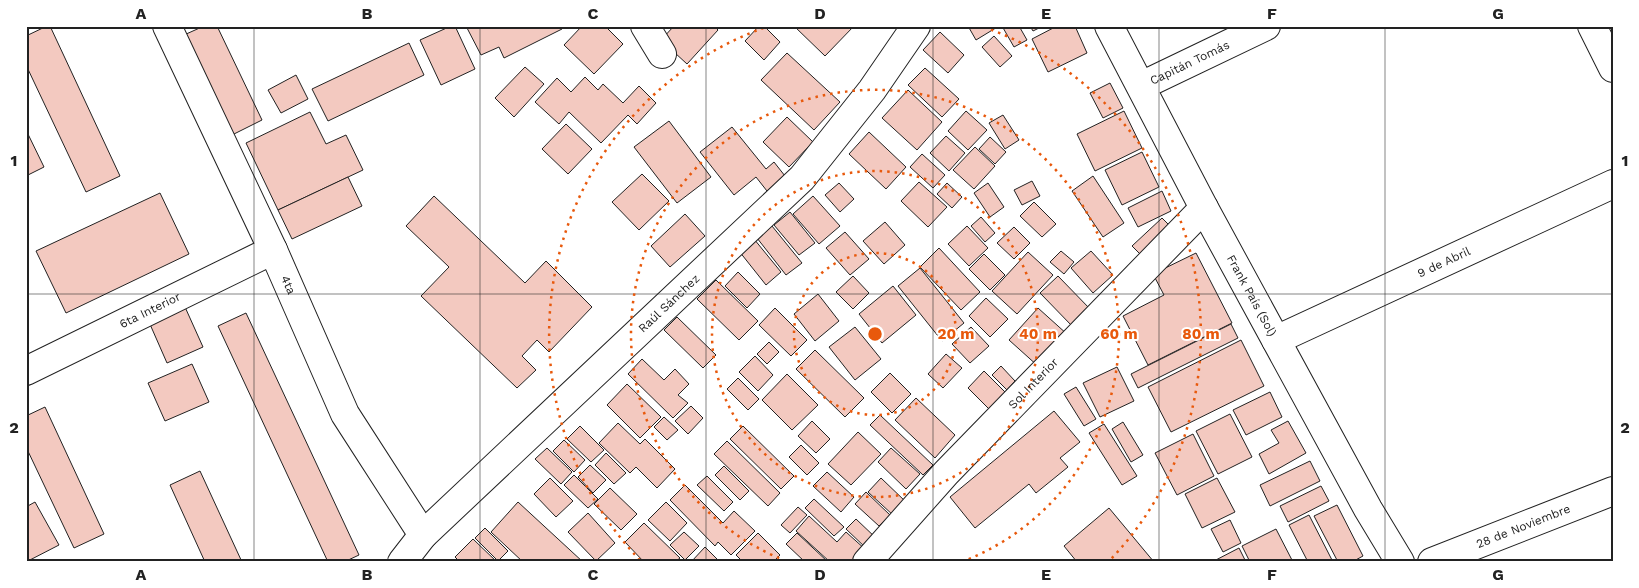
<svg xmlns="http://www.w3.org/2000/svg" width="1639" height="588" font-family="'Work Sans',sans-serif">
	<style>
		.building { fill: #f3c9c0; stroke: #222 }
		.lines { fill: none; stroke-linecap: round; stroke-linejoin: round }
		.minor-casing { stroke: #222; stroke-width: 30 }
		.minor { stroke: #fff; stroke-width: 28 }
		.grid { fill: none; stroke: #222; stroke-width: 1; stroke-opacity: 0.55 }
		.ring { fill: none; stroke: #e8590c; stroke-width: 2.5; stroke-dasharray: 2.5 5 }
		.labels { text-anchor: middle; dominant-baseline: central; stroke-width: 4; stroke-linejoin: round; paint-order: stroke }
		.street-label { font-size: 12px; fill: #222; stroke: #fff }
		.centre { fill: #e8590c; stroke: #fff; stroke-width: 2.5 }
		.ring-label { font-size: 15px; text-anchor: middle; font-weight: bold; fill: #e8590c; stroke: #fff; stroke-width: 4; stroke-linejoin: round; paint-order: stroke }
		.neatline { fill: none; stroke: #222; stroke-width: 2 }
		.grid-label { font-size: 16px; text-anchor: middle; font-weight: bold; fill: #222 }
	</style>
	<rect width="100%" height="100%" fill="#fff"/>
	<g class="building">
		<path d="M47,26h3l70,150 -34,16 -60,-127v-29z"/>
		<path d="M204,26h13l45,94 -30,15 -48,-100z"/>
		<path d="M451,26h4l20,43 -34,16 -21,-45z"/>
		<path d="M466,26h95l1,3 -58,29 -5,-11 -18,8z"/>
		<path d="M582,26h23l18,18 -29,30 -30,-29z"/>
		<path d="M674,26h40l4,4 -31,34 -26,-24z"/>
		<path d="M759,26h5l16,16 -16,18 -19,-19z"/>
		<path d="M794,26h60l-29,30z"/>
		<path d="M968,26h31l-23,14z"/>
		<path d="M1002,26h17l8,14 -13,7z"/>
		<path d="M1030,26h13l-10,5z"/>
		<path d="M1057,26h18l12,27 -39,19 -16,-33z"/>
		<path d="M940,32l24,23 -16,18 -25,-23z"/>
		<path d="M994,36l18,20 -12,11 -18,-20z"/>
		<path d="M409,43l15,32 -96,46 -16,-32z"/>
		<path d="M787,53l53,49 -26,28 -53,-50z"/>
		<path d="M525,67l19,17 -30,33 -19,-19z"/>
		<path d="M925,68l34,31 -17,18 -34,-32z"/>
		<path d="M296,75l12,24 -27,14 -13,-23z"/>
		<path d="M585,77l13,13 5,-6 20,19 16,-17 17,17 -19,21 -9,-9 -27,28 -32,-31 -10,12 -24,-22 22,-24 14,14z"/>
		<path d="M1110,83l13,25 -20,10 -13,-25z"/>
		<path d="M908,90l34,32 -25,28 -35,-32z"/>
		<path d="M966,111l21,19 -19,20 -20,-19z"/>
		<path d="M1124,111l18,37 -47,23 -18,-37z"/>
		<path d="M310,112l16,32 20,-9 17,35 -85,40 -32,-67z"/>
		<path d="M1003,115l16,25 -14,9 -16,-26z"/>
		<path d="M787,117l26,25 -24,25 -26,-25z"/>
		<path d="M669,121l42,56 -34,26 -43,-56z"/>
		<path d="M566,124l26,25 -24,25 -26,-25z"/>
		<path d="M732,127l34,42 8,-7 11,14 -18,15 -11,-14 -22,18 -34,-43z"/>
		<path d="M26,130l18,37 -18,9z"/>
		<path d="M869,132l37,35 -20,22 -37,-35z"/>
		<path d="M946,136l19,17 -16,18 -19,-18z"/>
		<path d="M990,137l16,15 -11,12 -16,-15z"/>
		<path d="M975,147l20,19 -21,23 -21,-19z"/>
		<path d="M1142,152l17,35 -37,18 -17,-35z"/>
		<path d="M922,154l23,21 -12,13 -23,-21z"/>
		<path d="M642,174l27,27 -30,29 -27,-28z"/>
		<path d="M1093,176l31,47 -21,14 -31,-46z"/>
		<path d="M348,177l14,29 -70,33 -14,-29z"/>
		<path d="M1032,181l8,15 -18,9 -8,-15z"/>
		<path d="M919,182l28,25 -19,20 -27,-26z"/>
		<path d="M839,183l15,16 -14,13 -15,-17z"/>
		<path d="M947,183l15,14 -10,11 -15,-14z"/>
		<path d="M988,183l16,24 -14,10 -16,-24z"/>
		<path d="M1162,191l9,20 -33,16 -10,-19z"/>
		<path d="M160,193l29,61 -123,59 -30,-62z"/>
		<path d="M434,196l91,87 21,-22 46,46 -43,45 -12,-12 -15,16 14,14 -19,18 -96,-92 28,-29 -43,-41z"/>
		<path d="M813,196l27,30 -21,18 -26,-30z"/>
		<path d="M1034,202l22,22 -14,13 -22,-21z"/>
		<path d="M790,212l25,31 -16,12 -25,-30z"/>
		<path d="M685,214l20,22 -35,31 -19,-21z"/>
		<path d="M981,217l14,16 -10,9 -14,-16z"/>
		<path d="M1162,218l12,12 -30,28 -12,-12z"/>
		<path d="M885,222l20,23 -21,19 -21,-23z"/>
		<path d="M772,226l30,37 -16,12 -29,-37z"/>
		<path d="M967,226l21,22 -19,18 -21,-22z"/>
		<path d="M1014,227l16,16 -16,16 -17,-16z"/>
		<path d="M845,232l24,27 -19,16 -24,-27z"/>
		<path d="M754,239l27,33 -15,13 -27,-34z"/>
		<path d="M939,248l41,44 -19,18 -41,-43z"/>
		<path d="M1061,251l13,11 -10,12 -14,-12z"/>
		<path d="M1091,251l22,24 -20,18 -22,-25z"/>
		<path d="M1028,252l25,23 -36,39 -25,-23z"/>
		<path d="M1196,253l36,70 -84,42 -25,-49 41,-21 -11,-21z"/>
		<path d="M984,254l21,21 -15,15 -21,-21z"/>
		<path d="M920,268l44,55 -22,18 -44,-55z"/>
		<path d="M738,272l22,22 -13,14 -22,-22z"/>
		<path d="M853,276l16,17 -16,16 -17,-17z"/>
		<path d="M1058,276l33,34 -18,17 -33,-34z"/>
		<path d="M716,280l42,41 -19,19 -42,-41z"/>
		<path d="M893,286l23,29 -34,28 -23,-29z"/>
		<path d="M818,294l21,27 -24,20 -21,-27z"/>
		<path d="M986,298l22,21 -18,18 -21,-21z"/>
		<path d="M185,307l18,40 -36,16 -18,-41z"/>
		<path d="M775,308l32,32 -16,16 -32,-31z"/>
		<path d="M1038,308l30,27 -29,32 -30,-27z"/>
		<path d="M246,313l113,242 -15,7h-16l-110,-236z"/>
		<path d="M677,317l39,38 -13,13 -39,-38z"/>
		<path d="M1231,324l7,14 -100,50 -7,-14z"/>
		<path d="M855,327l26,32 -26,21 -26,-33z"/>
		<path d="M971,327l18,19 -19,17 -18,-19z"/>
		<path d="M1241,340l23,46 -93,46 -23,-45z"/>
		<path d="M769,342l10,10 -12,12 -10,-10z"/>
		<path d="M815,350l49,48 -19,19 -49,-48z"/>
		<path d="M946,354l16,14 -19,20 -15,-14z"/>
		<path d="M755,356l18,19 -15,16 -19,-19z"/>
		<path d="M642,359l22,21 11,-11 14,15 -11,11 10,8 -15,15 -45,-44z"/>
		<path d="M192,364l17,38 -44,19 -17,-38z"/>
		<path d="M1001,366l14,15 -8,9 -15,-15z"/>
		<path d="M1117,367l17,34 -34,16 -17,-34z"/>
		<path d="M984,371l21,21 -16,17 -21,-21z"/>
		<path d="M890,373l21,21 -19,19 -21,-21z"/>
		<path d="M787,374l31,31 -26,25 -30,-30z"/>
		<path d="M738,378l21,21 -11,11 -21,-21z"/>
		<path d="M627,384l34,33 -21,21 -33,-33z"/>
		<path d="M1076,387l20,32 -12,7 -20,-32z"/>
		<path d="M1270,392l12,25 -36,18 -13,-25z"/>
		<path d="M916,398l39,37 -20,23 -40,-38z"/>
		<path d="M691,406l12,12 -15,16 -13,-13z"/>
		<path d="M45,407l59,127 -30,14 -48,-101v-31z"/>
		<path d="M1054,411l26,31 -20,16 8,9 -32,26 -7,-9 -54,44 -25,-31z"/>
		<path d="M1230,414l22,43 -34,17 -22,-43z"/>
		<path d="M880,415l53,50 -10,10 -53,-50z"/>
		<path d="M664,417l14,13 -11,10 -13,-13z"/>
		<path d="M812,421l18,18 -14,14 -18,-17z"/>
		<path d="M1288,421l18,32 -37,21 -10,-20 20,-11 -8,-13z"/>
		<path d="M1123,422l20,33 -12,7 -19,-33z"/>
		<path d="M618,423l22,21 5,-5 30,30 -18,19 -21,-21 -6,6 -31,-30z"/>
		<path d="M1104,424l33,52 -15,9 -33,-52z"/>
		<path d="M580,426l24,24 -13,12 -24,-23z"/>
		<path d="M743,426l51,50 -13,13 -51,-50z"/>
		<path d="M858,432l23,22 -30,31 -23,-21z"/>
		<path d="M1193,434l21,42 -37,19 -22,-42z"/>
		<path d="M564,440l21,20 -11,12 -21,-21z"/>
		<path d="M727,441l53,52 -12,13 -54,-52z"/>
		<path d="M801,445l18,18 -12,12 -18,-18z"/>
		<path d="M547,448l25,24 -11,12 -26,-25z"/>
		<path d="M891,448l29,26 -14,15 -28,-27z"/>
		<path d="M606,453l20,20 -12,11 -19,-19z"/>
		<path d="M1310,461l10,20 -50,25 -10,-21z"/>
		<path d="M590,465l16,15 -13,13 -15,-16z"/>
		<path d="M724,466l25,25 -9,9 -25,-25z"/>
		<path d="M200,471l42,91h-37l-35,-77z"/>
		<path d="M827,472l27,25 -13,15 -28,-26z"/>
		<path d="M574,475l24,24 -10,9 -24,-23z"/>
		<path d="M707,476l26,26 -9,9 -27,-26z"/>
		<path d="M550,478l23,23 -17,16 -22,-23z"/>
		<path d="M881,478l25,24 -12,14 -26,-24z"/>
		<path d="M1217,478l18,34 -33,16 -17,-34z"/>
		<path d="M685,485l38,38 11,-12 21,20 -24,24 -13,-13 -3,4 -45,-46z"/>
		<path d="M1321,486l8,15 -41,21 -8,-16z"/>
		<path d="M610,488l27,26 -16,16 -27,-26z"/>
		<path d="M866,492l24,23 -11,11 -24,-22z"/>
		<path d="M814,499l30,28 -10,9 -29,-28z"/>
		<path d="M35,502l24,43 -33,17v-55z"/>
		<path d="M518,502l65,60h-60l-32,-30z"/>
		<path d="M666,502l21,21 -17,18 -22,-21z"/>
		<path d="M1337,505l26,51 -11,6h-14l-24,-46z"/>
		<path d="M798,507l9,8 -17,18 -9,-8z"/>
		<path d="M1109,508l45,54h-77l-13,-16z"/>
		<path d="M588,513l27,30 -19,18 -28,-29z"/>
		<path d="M1309,515l24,47h-25l-19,-37z"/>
		<path d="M809,516l28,26 9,-10 20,18 -11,12h-25l-34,-31z"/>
		<path d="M856,519l21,20 -10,10 -21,-20z"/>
		<path d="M1230,520l11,23 -18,9 -12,-23z"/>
		<path d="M644,523l36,35 -5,4h-31l-19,-20z"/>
		<path d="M485,528l23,23 -10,10 -23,-23z"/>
		<path d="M1276,529l17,33h-43l-8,-16z"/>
		<path d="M684,532l15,14 -14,14 -15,-15z"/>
		<path d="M758,533l22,22 -7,7h-30l-7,-7z"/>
		<path d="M797,533l31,29h-23l-19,-18z"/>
		<path d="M473,539l24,23h-37l-5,-5z"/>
		<path d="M705,547l12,12 -2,3h-24z"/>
		<path d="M1239,548l7,14h-34z"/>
	</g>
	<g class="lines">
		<g class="minor-casing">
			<g id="minor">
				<path id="s1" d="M167,26l106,224 72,164 78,121"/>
				<path d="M645,26l17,28"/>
				<path id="s2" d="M1109,26l95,182 164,301 32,53"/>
				<path d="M1592,26l21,42"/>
				<path id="s3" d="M1141,86l125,-60"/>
				<path id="s4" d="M1276,340l337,-156"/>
				<path id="s5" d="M26,371l247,-121"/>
				<path id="s6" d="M402,562l21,-27 379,-357 70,-88 44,-64"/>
				<path id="s7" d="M867,562l79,-89 258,-265"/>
				<path id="s8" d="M1432,562l181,-71"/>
			</g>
		</g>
		<use href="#minor" class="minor"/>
	</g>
	<path class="grid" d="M254,26v536M480,26v536M706,26v536M933,26v536M1159,26v536M1385,26v536M26,294h1587"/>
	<g class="ring">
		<circle cx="875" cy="334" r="81"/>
		<circle cx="875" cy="334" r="163"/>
		<path d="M786 561A244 244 0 1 1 964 561"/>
		<path d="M640 560A326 326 0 0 1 766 27M984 27A326 326 0 0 1 1110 560"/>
	</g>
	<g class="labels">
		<g class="street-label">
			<text stroke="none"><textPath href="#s3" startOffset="54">Capitán Tomás</textPath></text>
			<text stroke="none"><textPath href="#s4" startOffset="185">9 de Abril</textPath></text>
			<text stroke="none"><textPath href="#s1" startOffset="286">4ta</textPath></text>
			<text stroke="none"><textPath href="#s2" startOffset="305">Frank País (Sol)</textPath></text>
			<text stroke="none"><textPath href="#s6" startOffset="372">Raúl Sánchez</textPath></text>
			<text stroke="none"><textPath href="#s5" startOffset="138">6ta Interior</textPath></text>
			<text stroke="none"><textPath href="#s7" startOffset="244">Sol Interior</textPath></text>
			<text stroke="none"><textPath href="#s8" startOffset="98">28 de Noviembre</textPath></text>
		</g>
	</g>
	<circle cx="875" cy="334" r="8" class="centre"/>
	<g class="ring-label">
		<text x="956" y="339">20 m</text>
		<text x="1038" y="339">40 m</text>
		<text x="1119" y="339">60 m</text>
		<text x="1201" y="339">80 m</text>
	</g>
	<rect width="1639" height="588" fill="none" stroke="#ffffff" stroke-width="55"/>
	<rect x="28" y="28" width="1584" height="532" class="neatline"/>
	<g class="grid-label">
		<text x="141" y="19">A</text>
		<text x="367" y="19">B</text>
		<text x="593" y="19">C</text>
		<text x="820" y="19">D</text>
		<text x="1046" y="19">E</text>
		<text x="1272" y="19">F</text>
		<text x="1498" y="19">G</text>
		<text x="14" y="166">1</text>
		<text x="1625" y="166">1</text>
		<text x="14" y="433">2</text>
		<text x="1625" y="433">2</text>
		<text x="141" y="580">A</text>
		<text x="367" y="580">B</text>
		<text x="593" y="580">C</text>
		<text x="820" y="580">D</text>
		<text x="1046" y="580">E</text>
		<text x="1272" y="580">F</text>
		<text x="1498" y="580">G</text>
	</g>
</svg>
